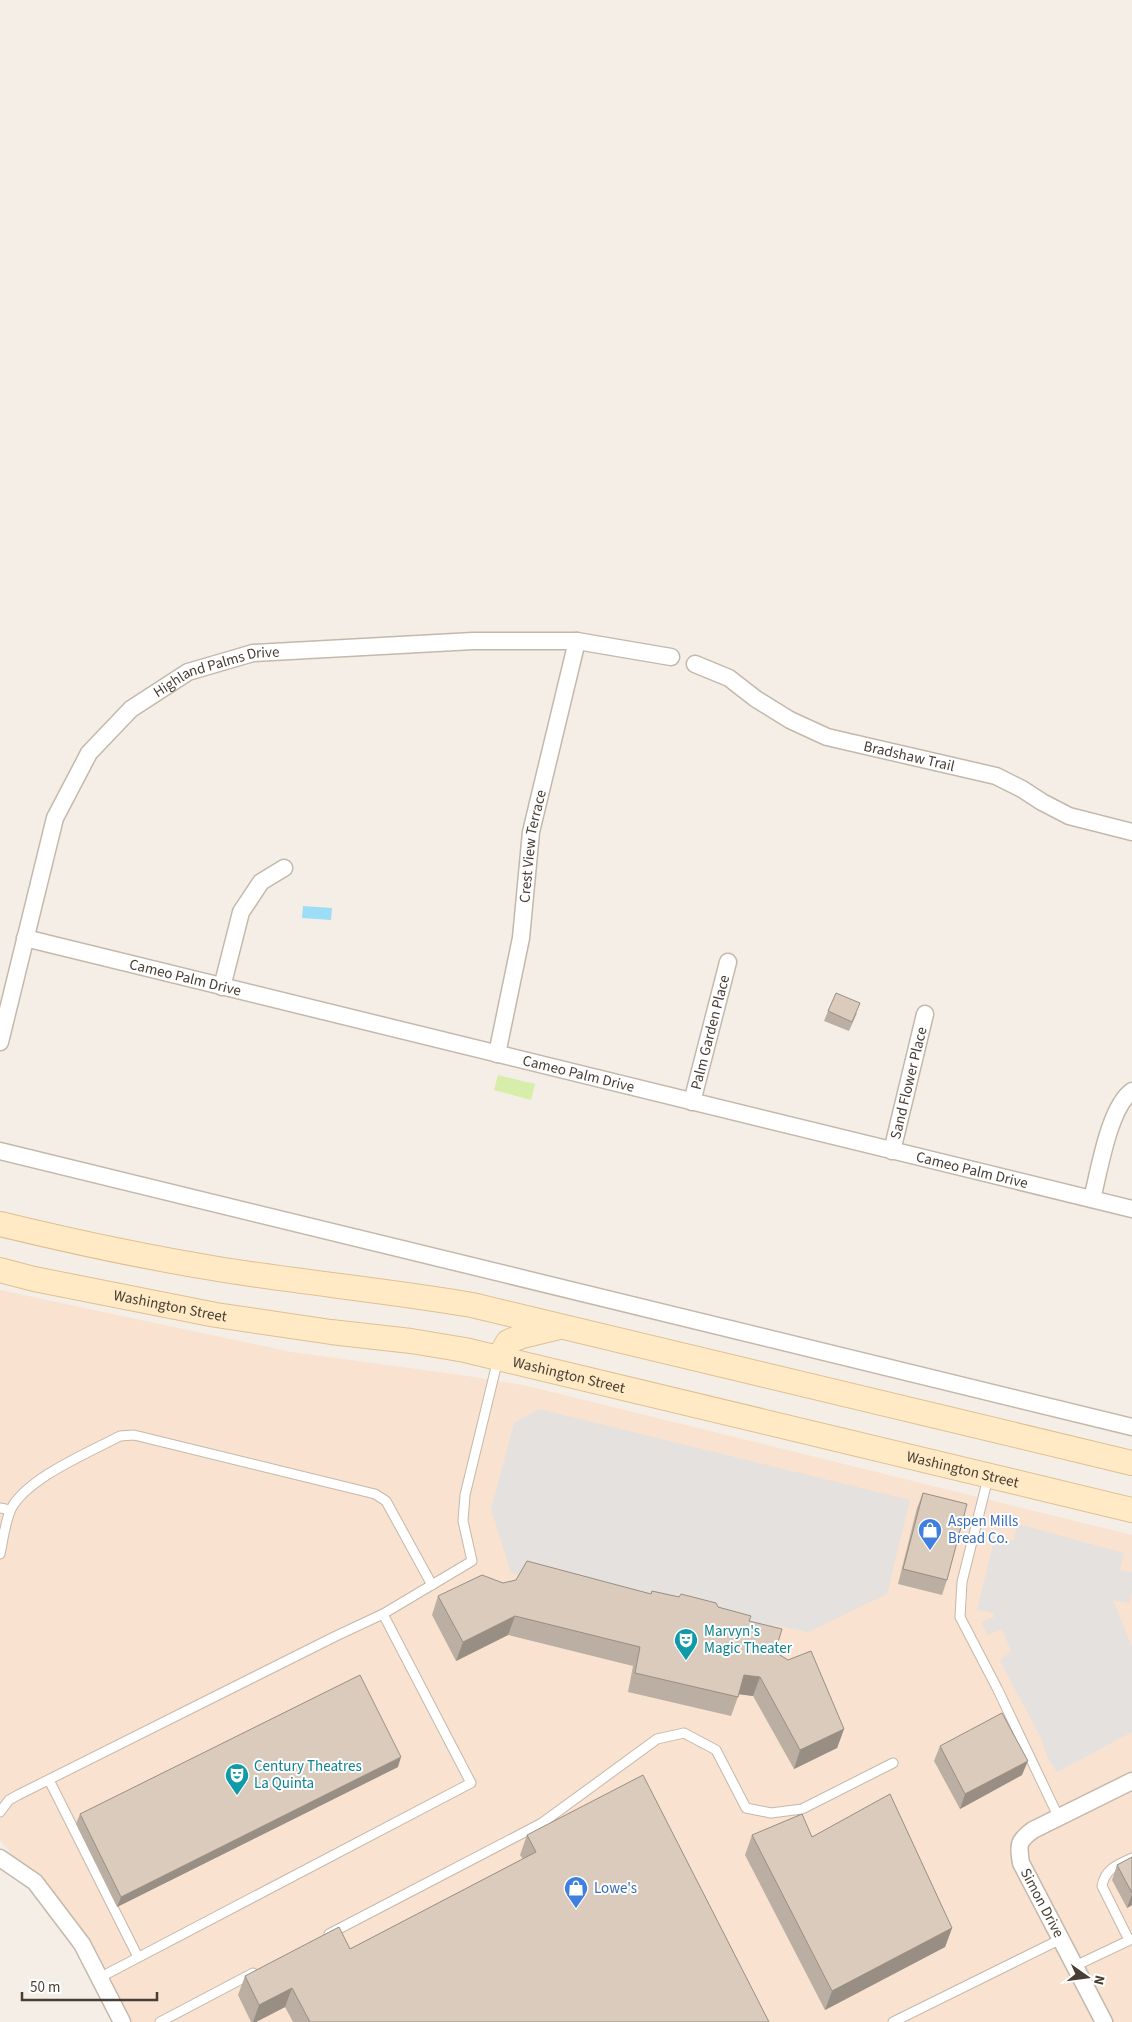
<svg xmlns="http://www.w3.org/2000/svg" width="1132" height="2022" font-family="'Source Sans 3',sans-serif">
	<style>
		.commercial { fill: #f9e2cf }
		.green { fill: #d7edaa }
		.parking { fill: #e5e1de }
		.water { fill: #9cddf7 }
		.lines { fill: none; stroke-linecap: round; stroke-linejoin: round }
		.service-casing { stroke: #c4b8aa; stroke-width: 11 }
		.minor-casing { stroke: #c4b8aa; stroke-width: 19 }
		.secondary-casing { stroke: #ddc093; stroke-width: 26 }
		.service { stroke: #fff; stroke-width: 9 }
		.minor { stroke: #fff; stroke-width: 16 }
		.secondary { stroke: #ffeac5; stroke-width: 24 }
		.wall { fill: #bbafa3 }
		.shaded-wall { fill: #998e84 }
		.building { fill: #dacbbd; stroke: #998e84 }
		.labels { text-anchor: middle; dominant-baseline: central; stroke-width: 4; stroke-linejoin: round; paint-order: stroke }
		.street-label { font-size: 15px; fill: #483e34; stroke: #fff }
		.shop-label { font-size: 15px; fill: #366cbe; stroke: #fff; text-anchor: start }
		.culture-label { font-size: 15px; fill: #0d838f; stroke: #fff; text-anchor: start }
	</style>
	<rect width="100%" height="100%" fill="#f5eee6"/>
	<path class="commercial" d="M0,1290l291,62 170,23 62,10 609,150v487h-1010l-54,-97 -68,-85z"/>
	<path class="green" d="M498,1075l37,9 -4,16 -37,-10z"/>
	<g class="parking">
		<path d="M539,1409l371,91 -23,94 -79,38 -34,-7 -4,12 -259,-64 -20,-64 23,-86z"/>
		<path d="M1018,1524l106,29 -4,17 12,2v20l-3,11 -16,-3 19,47v85l-75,40 -9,-13 -7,-21 -41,-77 11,-10 -9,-22 -14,6 -7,-13 13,-5v-4l-17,-3 18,-74 18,5z"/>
	</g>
	<path class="water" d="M303,906l29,2 -1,12 -29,-2z"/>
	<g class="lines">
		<g class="service-casing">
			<g id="service">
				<path d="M988,1478l-26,104 -2,35 37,71 62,130"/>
				<path d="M0,1508l10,2"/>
				<path d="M0,1554c3,-14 5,-32 11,-45 16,-31 77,-56 109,-73l14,-1 241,59 11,7 46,84"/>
				<path d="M49,1780l89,177"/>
				<path d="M0,1812l9,-12 9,-5 318,-159 47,-22"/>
				<path d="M329,1934l213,-111 115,-84 27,-6 32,17 30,58 25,5 31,-4 91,-46"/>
				<path d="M1129,1940l-27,-54c3,-17 15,-21 30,-28"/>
				<path d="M1075,1966l57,-27"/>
				<path d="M99,1978l372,-195 -88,-169 89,-53 -9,-40 2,-26 33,-136"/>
				<path d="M160,2022l93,-49"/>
				<path d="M893,2022l168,-83"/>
			</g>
		</g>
		<g class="minor-casing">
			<g id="minor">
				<path id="s1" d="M695,664l34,14 27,21 34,21 37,17 169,39 26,13 20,13 27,14 63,16"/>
				<path id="s2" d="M25,938l1107,271"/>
				<path d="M222,987l19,-75 20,-30 23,-14"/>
				<path id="s3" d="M0,1042l55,-224 34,-65 42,-44 57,-37 65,-19 220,-12h104l94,16"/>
				<path id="s4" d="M497,1054l24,-116 10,-106 46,-191"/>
				<path id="s5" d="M692,1102l36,-140"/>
				<path d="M0,1151l1132,276"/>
				<path id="s6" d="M892,1151l33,-137"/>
				<path d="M1092,1199c7,-27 17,-92 40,-108"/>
				<path d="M0,1858l35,24 47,62 40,78"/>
				<path d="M1104,2022l-83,-159c-3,-19 -3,-22 12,-33l99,-49"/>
			</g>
		</g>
		<g class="secondary-casing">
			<g id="secondary">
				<path d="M0,1224c74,18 149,34 224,46 83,13 166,21 248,35l660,158"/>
				<path id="s7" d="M0,1270l34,9 182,36 115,17 80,9 54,9 667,160"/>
				<path d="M499,1358l9,-16 14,-6 37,-9"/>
			</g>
		</g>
		<use href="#service" class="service"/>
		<use href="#minor" class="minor"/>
		<use href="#secondary" class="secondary"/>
	</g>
	<g class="wall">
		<path d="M828,1011l29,2 -8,18 -25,-10z"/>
		<path d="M923,1493l24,87 -5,15 -44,-11 19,-76z"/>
		<path d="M503,1583l148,11 1,-3 66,16 31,14 26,31 69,77 -7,19 -43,21 -41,-73 -14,-2 -8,22 -103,-24 5,-26 -125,-31 -52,26 -24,-46 6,-19z"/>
		<path d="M940,1746l82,29 -62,34 -26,-48z"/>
		<path d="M398,1767l-281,140 -41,-83 4,-10z"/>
		<path d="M527,1835l242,187h-476l-8,-15 -29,15h-5l-13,-27 7,-19 105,-27 173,-90 -3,-4z"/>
		<path d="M752,1835l60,2 140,91 -7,19 -120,63 -80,-155z"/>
		<path d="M1132,1857v48l-5,3 -15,-28 5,-15z"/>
	</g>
	<g class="shaded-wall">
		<path d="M515,1616l-7,19 -52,26 7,-19z"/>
		<path d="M744,1675l16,2 -7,19 -16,-2z"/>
		<path d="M844,1729l-7,19 -43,21 6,-19z"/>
		<path d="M401,1757l-3,10 -281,140 4,-10z"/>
		<path d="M1028,1761l-6,14 -62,34 5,-15z"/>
		<path d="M1132,1894v11l-5,3z"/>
		<path d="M952,1928l-7,19 -120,63 7,-19z"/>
		<path d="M292,1988l-7,19 -29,15h-3l6,-17z"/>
	</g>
	<g class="building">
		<path d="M836,993l24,10 -8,19 -24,-11z"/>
		<path d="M923,1493l44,11 -20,76 -44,-11z"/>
		<path d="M527,1561l124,33 1,-3 27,6 2,-3 35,9 2,4 33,9 -2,5 33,8 -7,23 13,8 23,-9 33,78 -44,21 -40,-73 -16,-2 -6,22 -103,-24 5,-26 -125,-31 -52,26 -25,-46 44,-21 21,8 13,-3z"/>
		<path d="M360,1675l41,82 -280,140 -41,-83z"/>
		<path d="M1002,1713l26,48 -63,33 -25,-48z"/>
		<path d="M643,1775l126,247h-459l-18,-34 -33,17 -14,-29 94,-49 11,22 186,-97 -9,-17z"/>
		<path d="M890,1794l62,134 -120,63 -80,-156 50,-21 10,23z"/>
		<path d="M1132,1857v36l-15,-28z"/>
	</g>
	<defs>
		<g id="shop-pin" transform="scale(1.25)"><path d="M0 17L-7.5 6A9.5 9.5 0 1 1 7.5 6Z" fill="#3f7fe0" stroke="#fff"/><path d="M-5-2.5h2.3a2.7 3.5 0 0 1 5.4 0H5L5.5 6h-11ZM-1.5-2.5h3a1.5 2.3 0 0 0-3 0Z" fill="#fff"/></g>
		<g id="theatre-pin" transform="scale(1.25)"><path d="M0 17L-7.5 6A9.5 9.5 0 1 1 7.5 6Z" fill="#0f9aa8" stroke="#fff"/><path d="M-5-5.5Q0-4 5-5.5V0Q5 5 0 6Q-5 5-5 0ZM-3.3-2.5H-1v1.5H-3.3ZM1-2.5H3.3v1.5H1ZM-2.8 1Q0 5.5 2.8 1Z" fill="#fff"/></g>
	</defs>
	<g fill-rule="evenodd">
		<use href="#shop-pin" x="930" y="1530"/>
		<use href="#theatre-pin" x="686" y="1640"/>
		<use href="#theatre-pin" x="237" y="1775"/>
		<use href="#shop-pin" x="576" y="1888"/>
	</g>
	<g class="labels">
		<g class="street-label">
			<text stroke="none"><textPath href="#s3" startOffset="460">Highland Palms Drive</textPath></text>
			<text stroke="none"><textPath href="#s1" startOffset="236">Bradshaw Trail</textPath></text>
			<text stroke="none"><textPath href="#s4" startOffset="211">Crest View Terrace</textPath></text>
			<text stroke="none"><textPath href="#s2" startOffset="165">Cameo Palm Drive</textPath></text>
			<text stroke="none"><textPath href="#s5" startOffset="72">Palm Garden Place</textPath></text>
			<text stroke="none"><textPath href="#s2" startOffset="570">Cameo Palm Drive</textPath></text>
			<text stroke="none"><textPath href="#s6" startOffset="70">Sand Flower Place</textPath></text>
			<text stroke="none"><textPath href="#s2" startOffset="975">Cameo Palm Drive</textPath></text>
			<text stroke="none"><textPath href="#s7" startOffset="174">Washington Street</textPath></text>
			<text stroke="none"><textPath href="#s7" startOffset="579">Washington Street</textPath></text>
			<text stroke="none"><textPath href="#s7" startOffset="984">Washington Street</textPath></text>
			<text transform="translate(1042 1903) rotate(62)">Simon Drive</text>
		</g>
		<g class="shop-label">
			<text x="948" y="1521">Aspen Mills<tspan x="948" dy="17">Bread Co.</tspan></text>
			<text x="594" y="1888">Lowe's</text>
		</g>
		<g class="culture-label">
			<text x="704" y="1631">Marvyn's<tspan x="704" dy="17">Magic Theater</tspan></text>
			<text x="254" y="1766">Century Theatres<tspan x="254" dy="17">La Quinta</tspan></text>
		</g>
	</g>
	<g transform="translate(1087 1977) rotate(104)" stroke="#ffffff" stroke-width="4" paint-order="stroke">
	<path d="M0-4L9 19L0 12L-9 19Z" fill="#483e34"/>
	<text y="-8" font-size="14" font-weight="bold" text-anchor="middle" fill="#483e34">N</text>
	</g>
	<path d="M22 1992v8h135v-8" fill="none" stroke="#483e34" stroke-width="2.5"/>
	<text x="30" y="1992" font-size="15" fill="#483e34" stroke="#ffffff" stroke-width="4" paint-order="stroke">50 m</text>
</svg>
